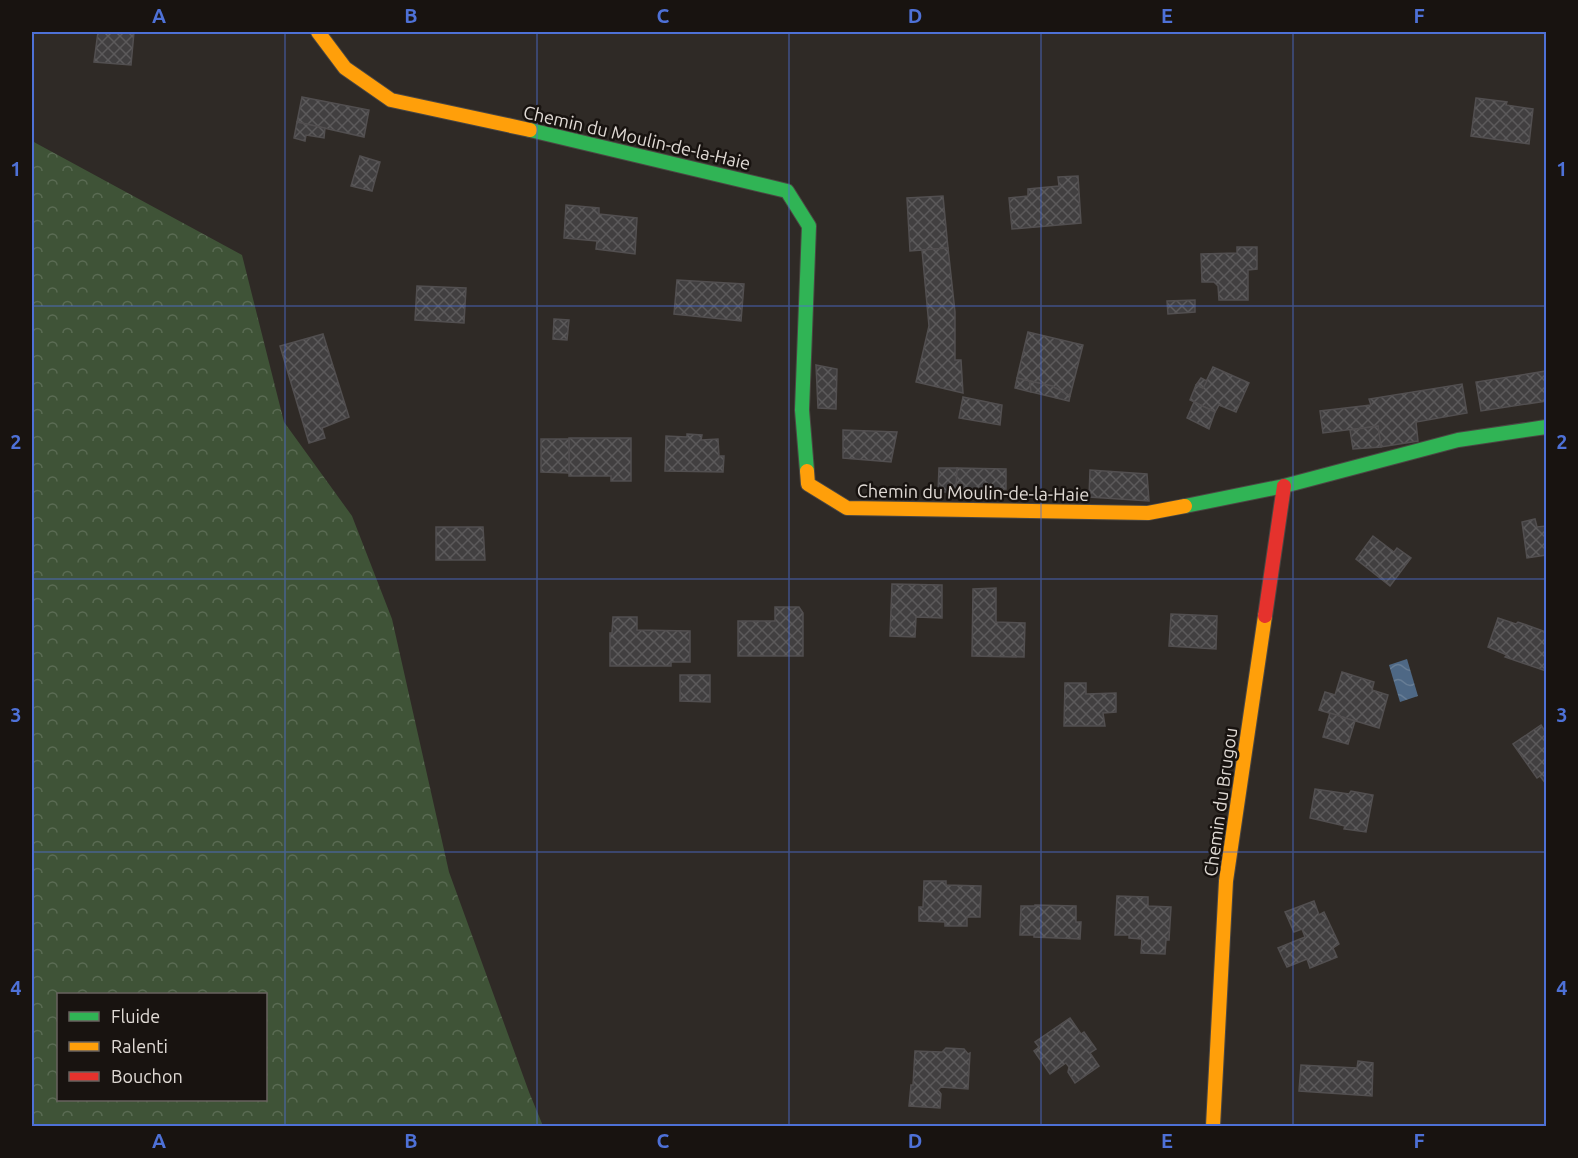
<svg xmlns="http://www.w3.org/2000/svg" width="1578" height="1158" font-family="Ubuntu,sans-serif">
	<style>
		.forest { fill: url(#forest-crowns); fill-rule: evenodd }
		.water { fill: url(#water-waves) }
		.building { fill: url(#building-cross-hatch); stroke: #524f50; stroke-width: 1.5 }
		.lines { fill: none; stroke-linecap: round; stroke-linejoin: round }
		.fast-casing { stroke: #4b4743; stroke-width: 16 }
		.slow-casing { stroke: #4b4743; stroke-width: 16 }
		.jam-casing { stroke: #4b4743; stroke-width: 16 }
		.fast { stroke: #30b455; stroke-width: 14 }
		.slow { stroke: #ff9f0a; stroke-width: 14 }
		.jam { stroke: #e5322d; stroke-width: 14 }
		.grid { fill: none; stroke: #4e71d7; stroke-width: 1.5; stroke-opacity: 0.55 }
		.labels { text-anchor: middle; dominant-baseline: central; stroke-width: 5; stroke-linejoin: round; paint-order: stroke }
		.street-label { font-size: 18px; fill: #e0dad5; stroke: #181310 }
		.neatline { fill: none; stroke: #4e71d7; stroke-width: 2 }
		.grid-label { font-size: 20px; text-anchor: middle; font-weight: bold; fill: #4e71d7 }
	</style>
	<defs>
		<pattern id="forest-crowns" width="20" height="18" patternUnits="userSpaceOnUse" patternTransform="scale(1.5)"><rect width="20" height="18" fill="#3f5337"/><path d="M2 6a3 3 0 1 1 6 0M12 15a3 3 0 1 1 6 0" fill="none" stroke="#5a6b53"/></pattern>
		<pattern id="water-waves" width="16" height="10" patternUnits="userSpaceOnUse" patternTransform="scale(1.5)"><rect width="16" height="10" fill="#4e6885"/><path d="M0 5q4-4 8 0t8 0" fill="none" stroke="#677d95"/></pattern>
		<pattern id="building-cross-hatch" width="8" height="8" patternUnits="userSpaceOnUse" patternTransform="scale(1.5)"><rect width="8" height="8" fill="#413f40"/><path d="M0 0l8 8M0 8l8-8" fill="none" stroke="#5c5a5b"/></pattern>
	</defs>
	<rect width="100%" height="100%" fill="#2f2a26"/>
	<path class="forest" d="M32,141l210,114 42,167 68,94 40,103 57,253 80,220 14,34h-511zM58,994h208v106h-208z"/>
	<path class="water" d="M1407,659l11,37 -18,6 -11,-37z"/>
	<g class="building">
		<path d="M98,32h36l-3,33 -37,-3z"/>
		<path d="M302,97l67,13 -5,27 -67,-15z"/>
		<path d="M1476,98l31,4 -1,3 27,4 -4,35 -58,-8z"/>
		<path d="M297,122l28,6 -1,10 -18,-3 -1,6 -11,-3z"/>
		<path d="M360,156l20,6 -8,29 -21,-5z"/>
		<path d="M1078,176l3,47 -69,6 -3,-31 19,-2v-7l31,-3 -1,-9z"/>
		<path d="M943,196l5,52 -38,3 -3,-53z"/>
		<path d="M566,205l33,3v6l38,4 -2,36 -39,-5 1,-8 -33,-3z"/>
		<path d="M1237,247h20v22l-9,1v30h-29l-1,-14 -4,-4h-12l-1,-28 36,-1z"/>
		<path d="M948,248l7,64v48h6l2,33 -47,-11 13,-56 -7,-76z"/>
		<path d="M677,280l67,4 -3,37 -67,-7z"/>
		<path d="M417,286l49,2 -2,35 -49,-3z"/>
		<path d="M1195,300v12l-27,2 -1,-13z"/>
		<path d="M554,319l15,1 -2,20 -14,-1z"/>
		<path d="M1028,332l55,13 -13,51 -18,-10 -35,-8z"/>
		<path d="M323,334l26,83 -27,11 3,10 -16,5 -29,-97z"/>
		<path d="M816,365l21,4 -1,40 -18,-1z"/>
		<path d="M1213,367l36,16 -13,29 -17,-7 -4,7 -25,-12 6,-15 7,3z"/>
		<path d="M1546,371v30l-65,10 -5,-29z"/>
		<path d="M1017,378l13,3 1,11 -16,-4z"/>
		<path d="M1201,378l6,3 -4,7 -7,-3z"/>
		<path d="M1030,381l22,5 18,10 -1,5 -38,-9z"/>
		<path d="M1462,384l5,29 -51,9 2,19 -37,6 -3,-21 -55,7 -3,-22 51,-6 -2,-6z"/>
		<path d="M963,397l39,8 -2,20 -41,-7z"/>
		<path d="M1194,402l21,10 -6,17 -22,-11z"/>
		<path d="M1378,426l3,21 -28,2 -3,-19z"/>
		<path d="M843,430l54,2 -6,30 -48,-4z"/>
		<path d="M687,434l15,1 -1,5 17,-1 1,17h5l-1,16 -58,-1 1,-35 21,1z"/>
		<path d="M569,438h62v43h-20v-5h-42z"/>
		<path d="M541,439h28v34l-28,-1z"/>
		<path d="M939,468h18l-1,24h-18z"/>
		<path d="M957,468l49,1v20l-50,3z"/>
		<path d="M1090,470l57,4 2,27 -60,-4z"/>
		<path d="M1535,519l2,8 9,-1v29l-19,3 -5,-36z"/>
		<path d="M436,527h47l2,33h-49z"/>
		<path d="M1373,536l21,16 3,-4 14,10 -21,28 -34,-27z"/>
		<path d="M892,584l50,1v33l-26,-1 -1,20 -25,-1z"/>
		<path d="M996,588v34l29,1 -1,34 -52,-1 1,-67z"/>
		<path d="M775,607h24l4,6v43h-65v-35h37z"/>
		<path d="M1171,614l46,2 -1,33 -47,-3z"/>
		<path d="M613,617h24v13l53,1v31h-19v4h-61v-33h2z"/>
		<path d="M1498,618l18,6 2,-2 28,10v39l-41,-14 2,-2 -19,-8z"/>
		<path d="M1342,672l32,10 -2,8 16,5 -9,33 -60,-18 6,-18 10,3z"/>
		<path d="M680,675h30v27l-30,-1z"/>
		<path d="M1065,683h21v11l30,-1v19l-13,1 2,13h-41z"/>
		<path d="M1330,713l25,8 -7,23 -25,-7z"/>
		<path d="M1541,725l5,8v51l-6,-8 -3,2 -24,-34z"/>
		<path d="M1315,789l34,5 2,-3 22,4 -7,37 -22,-3 1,-3 -35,-8z"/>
		<path d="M924,881h22v4l35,1 -1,31h-13v9h-22v-4l-26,-1v-14h4z"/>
		<path d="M1117,896l31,1v9l23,1 -2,33h-3l-1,14 -24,-1 1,-14 -13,-1v-3h-14z"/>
		<path d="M1314,901l5,14 5,-3 15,32 -6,4 4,9 -27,11 -3,-9 -20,8 -9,-19 27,-11 -3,-8 -8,3 -9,-20z"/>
		<path d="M1035,905l41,1v16h5l-1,17 -46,-2v-2h-14l1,-29h14z"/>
		<path d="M1070,1018l11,16 3,-2 12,17 -6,4 9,13 -24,17 -7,-11 1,-5 -3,-4 -16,11 -16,-23 5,-4 -4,-5z"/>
		<path d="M946,1048l18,1 4,5 2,-1 -2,36 -27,-2 -3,3 3,4 -1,14 -31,-2 2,-21h2l2,-34 27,1z"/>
		<path d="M1358,1061l15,2 -1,33 -73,-5 2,-26 56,3z"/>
	</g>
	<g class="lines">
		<g class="fast-casing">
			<g id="fast">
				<path d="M530,130l257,61 22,35 -7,184 5,61"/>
				<path d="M1185,506l99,-20 174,-46 88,-13"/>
			</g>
		</g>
		<g class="slow-casing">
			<g id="slow">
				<path d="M318,32l27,36 46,32 139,30"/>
				<path d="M807,471l1,13 39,24 301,5 37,-7"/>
				<path d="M1213,1126l13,-245 39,-265"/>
			</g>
		</g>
		<g class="jam-casing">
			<path id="jam" d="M1265,616l19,-130"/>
		</g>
		<use href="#fast" class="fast"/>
		<use href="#slow" class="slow"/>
		<use href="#jam" class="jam"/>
	</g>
	<path class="grid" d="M285,32v1094M537,32v1094M789,32v1094M1041,32v1094M1293,32v1094M32,306h1514M32,579h1514M32,852h1514"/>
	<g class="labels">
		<g class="street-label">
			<text transform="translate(637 137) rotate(13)">Chemin du Moulin-de-la-Haie</text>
			<text transform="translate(973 492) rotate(1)">Chemin du Moulin-de-la-Haie</text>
			<text transform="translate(1220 802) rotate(-82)">Chemin du Brugou</text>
		</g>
	</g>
	<rect width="1578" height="1158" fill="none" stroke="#181310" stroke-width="66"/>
	<rect x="57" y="993" width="210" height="108" fill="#181310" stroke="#68635f" stroke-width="1.5"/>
	<rect x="69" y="1012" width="30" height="9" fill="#30b455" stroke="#68635f" stroke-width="1.5"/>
	<text x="111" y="1023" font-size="18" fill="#e0dad5">Fluide</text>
	<rect x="69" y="1042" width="30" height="9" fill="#ff9f0a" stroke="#68635f" stroke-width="1.5"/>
	<text x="111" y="1053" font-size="18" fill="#e0dad5">Ralenti</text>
	<rect x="69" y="1072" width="30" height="9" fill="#e5322d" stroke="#68635f" stroke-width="1.5"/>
	<text x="111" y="1083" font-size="18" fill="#e0dad5">Bouchon</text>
	<rect x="33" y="33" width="1512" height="1092" class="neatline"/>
	<g class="grid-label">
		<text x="159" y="23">A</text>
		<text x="411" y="23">B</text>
		<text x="663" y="23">C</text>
		<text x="915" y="23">D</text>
		<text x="1167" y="23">E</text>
		<text x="1419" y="23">F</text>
		<text x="16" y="176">1</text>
		<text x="1562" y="176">1</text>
		<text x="16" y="449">2</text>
		<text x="1562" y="449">2</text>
		<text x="16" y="722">3</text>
		<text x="1562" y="722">3</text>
		<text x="16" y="995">4</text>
		<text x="1562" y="995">4</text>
		<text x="159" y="1148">A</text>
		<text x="411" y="1148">B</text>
		<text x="663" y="1148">C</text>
		<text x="915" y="1148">D</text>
		<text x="1167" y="1148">E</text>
		<text x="1419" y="1148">F</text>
	</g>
</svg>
